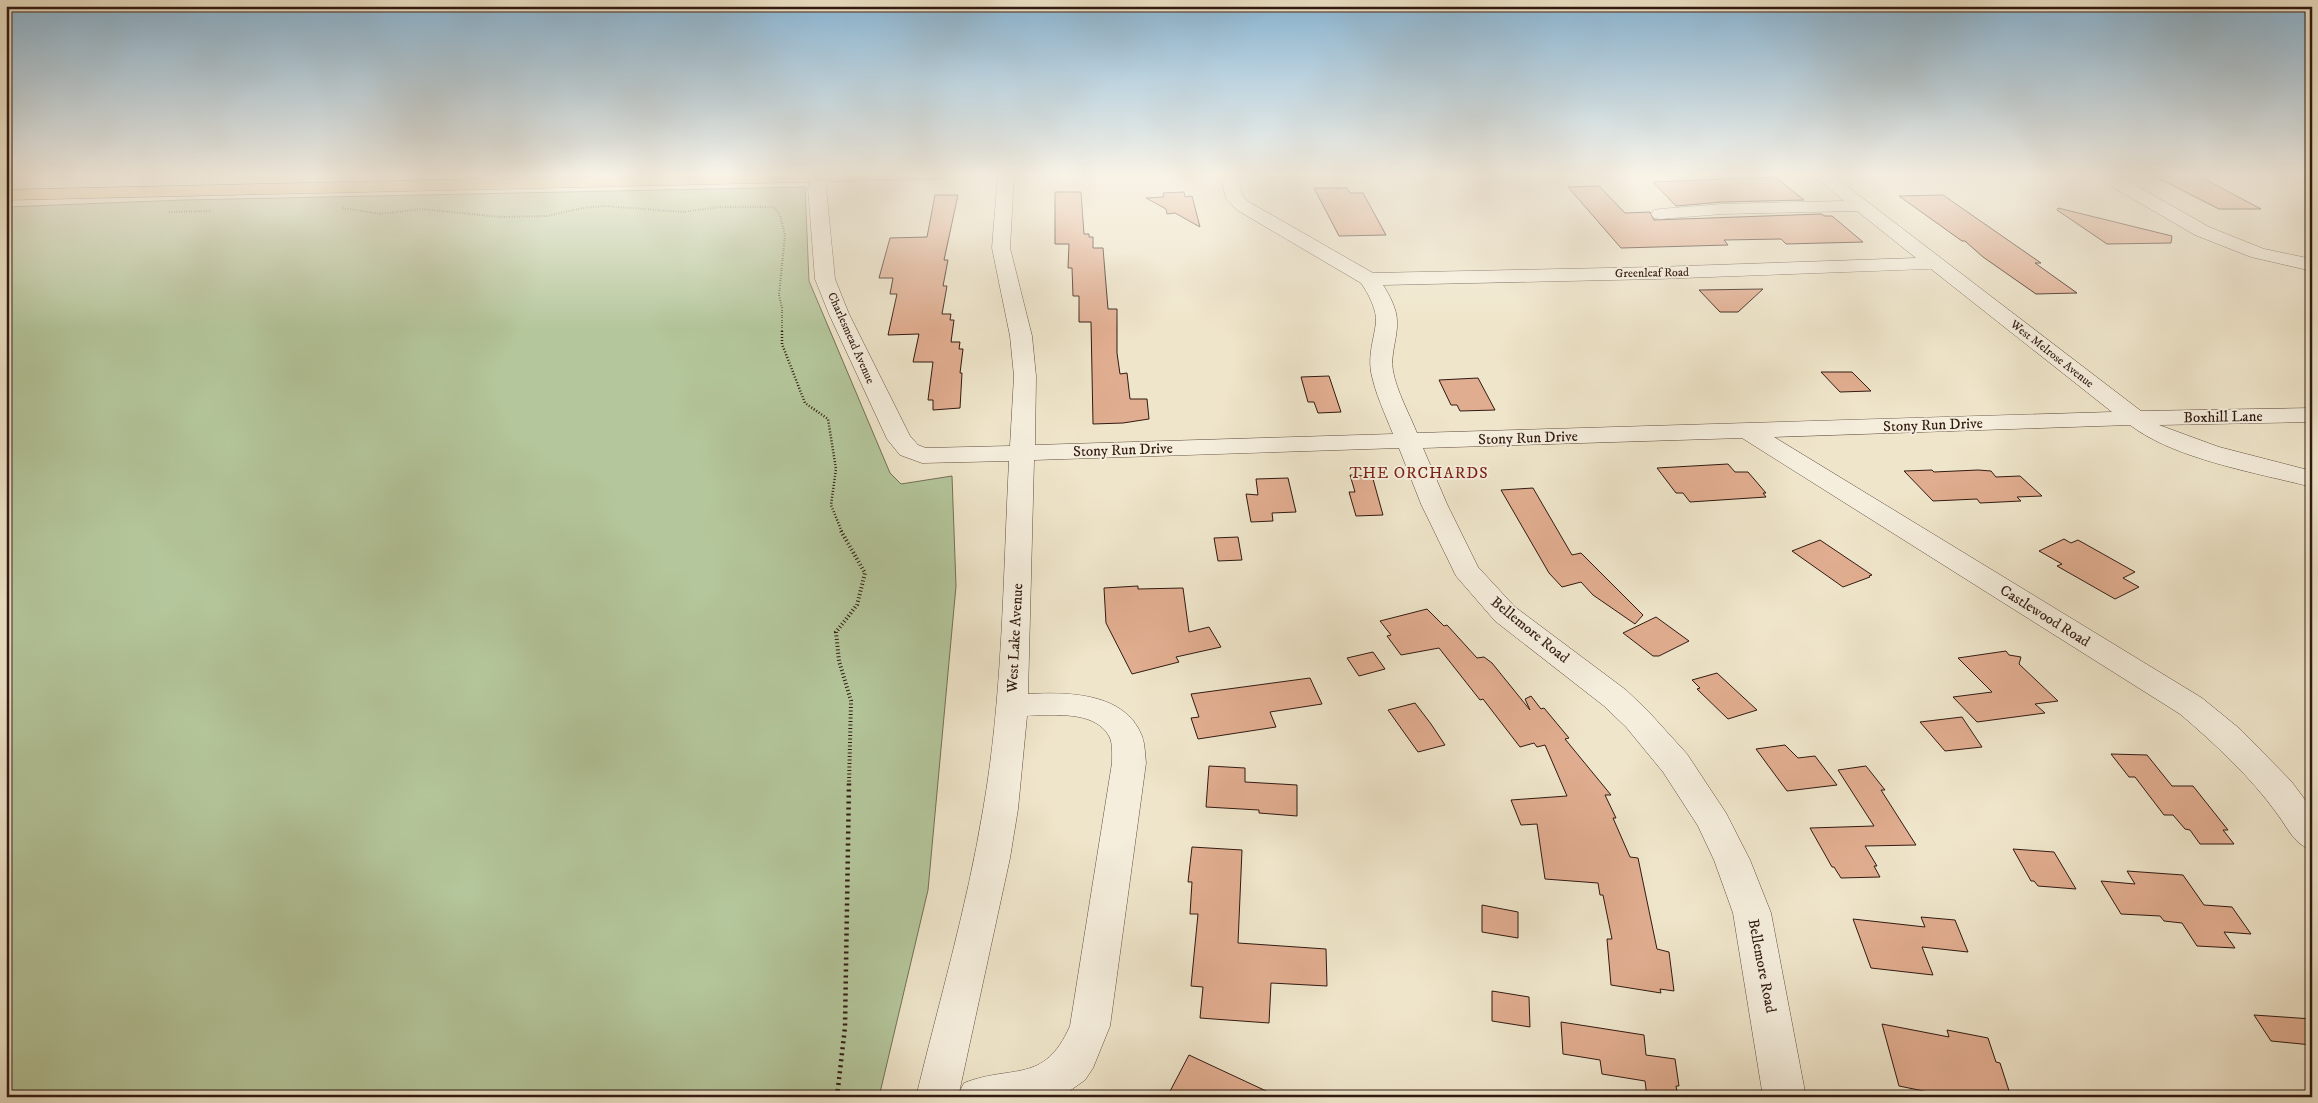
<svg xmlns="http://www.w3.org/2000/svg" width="2318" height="1103" font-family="'IM FELL DW Pica',serif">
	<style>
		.green { fill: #b4c69b; stroke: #727056 }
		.building { fill: #e1ad90; stroke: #311a12 }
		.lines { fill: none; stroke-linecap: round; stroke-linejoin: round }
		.minor-casing { stroke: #604d40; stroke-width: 1 }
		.major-casing { stroke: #311a12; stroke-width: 1 }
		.path-far3 { stroke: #311a12; stroke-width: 2; stroke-dasharray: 0.5 2; stroke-linecap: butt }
		.path-far2 { stroke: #311a12; stroke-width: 2.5; stroke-dasharray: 1 2; stroke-linecap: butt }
		.path-far1 { stroke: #311a12; stroke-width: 4; stroke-dasharray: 1 2.5; stroke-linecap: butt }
		.path { stroke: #311a12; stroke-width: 4.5; stroke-dasharray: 2 4; stroke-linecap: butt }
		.minor { fill: #f5eedd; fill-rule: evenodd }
		.major { fill: #e8c285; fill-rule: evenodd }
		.labels { text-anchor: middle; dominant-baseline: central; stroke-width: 4; stroke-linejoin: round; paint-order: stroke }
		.far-street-label { font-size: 12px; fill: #311a12; stroke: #f5eedd }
		.street-label { font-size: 15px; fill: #311a12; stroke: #f5eedd }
		.neighbourhood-label { font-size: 16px; letter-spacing: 1px; fill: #7a1f14; stroke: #f5eedd }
	</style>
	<rect width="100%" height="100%" fill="#efe5ca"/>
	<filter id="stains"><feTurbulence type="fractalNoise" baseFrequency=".004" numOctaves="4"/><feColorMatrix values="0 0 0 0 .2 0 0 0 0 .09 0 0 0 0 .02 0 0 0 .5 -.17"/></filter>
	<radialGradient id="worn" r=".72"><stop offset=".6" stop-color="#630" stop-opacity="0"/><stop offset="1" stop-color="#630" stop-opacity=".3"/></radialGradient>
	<path class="green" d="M805,187l4,94 81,192 11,11 51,-8 4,110 -28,304 -49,207h-873v-890l177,-7z"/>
	<g class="building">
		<path d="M2150,174h45l66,35h-42z"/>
		<path d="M1775,177l29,23 -82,2 -46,4 -23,-24z"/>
		<path d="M1599,186l26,27 25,-1 4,8 167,-6 4,2h7l31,26 -77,2 -5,-5 -57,1 4,5 -107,3 -53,-61z"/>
		<path d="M1314,188h33l3,5h13l23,42 -47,1z"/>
		<path d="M1055,192h26l3,42h5v3h4v11h10l5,61h9v44l3,21 7,-1 3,26h17l2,20 -26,4 -30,1 -2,-102h-12v-26h-6l-1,-28h-4l1,-24h-14z"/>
		<path d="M1184,192l1,5 7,-1 8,31 -25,-14 -8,1 -1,-5 -20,-11 18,-1 -1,-4z"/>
		<path d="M935,195h23l-14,65h4l-5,26h4l-5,28h9l-1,6h4l-3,22h9l-1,7h4l-3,24h2l-2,35 -27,2v-10h-5l5,-38h-20l6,-28 -31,1 9,-41h-7l3,-16h-14l11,-40 37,-1z"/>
		<path d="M1943,195l98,68h-6l42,30 -41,1 -53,-37 -18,-16h-3l-63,-45z"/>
		<path d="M2058,208l114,28 -1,7 -64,1 -50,-34z"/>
		<path d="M1763,289l-25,23h-18l-21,-22z"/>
		<path d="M1821,372h31l19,19 -31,1z"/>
		<path d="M1329,376l12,36 -23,1 -4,-11h-6l-7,-25z"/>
		<path d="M1478,378l17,32 -35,1 -3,-6h-6l-12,-25z"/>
		<path d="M1728,464l7,8h13l18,21h-3l3,4 -76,5 -7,-9h-7l-19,-25z"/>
		<path d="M1932,470l2,2 44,-2 13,1 5,6 24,-1 22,20 -25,1 4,4 -41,2 -3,-4 -44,2 -29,-30z"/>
		<path d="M1350,475l15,1 8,3 10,36 -27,1 -7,-24h6z"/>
		<path d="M1288,478l8,34 -24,1 1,8 -22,1 -5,-28 12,1 -2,-16z"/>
		<path d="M1533,488l39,67 9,-2 62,62 -8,9 -42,-29 -12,-13 -19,5 -13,-14 -48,-83z"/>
		<path d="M1238,537l4,23 -24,1 -4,-23z"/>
		<path d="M2064,539l7,4 7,-3 57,32 -12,6 16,9 -24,12 -58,-33 5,-2 -23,-13z"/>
		<path d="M1820,540l52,35 -3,1 1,1 -27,10 -51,-36z"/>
		<path d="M1138,586v3l45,-1 6,44 20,-5 12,20 -45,10 3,5 -47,12 -26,-51 -2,-35z"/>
		<path d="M1427,609l17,17 3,-1 30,33 7,-1 8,6 38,47 -5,-11 6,-3 10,13 3,-1 25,30 -4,1 46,56h-6l11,23h-3l17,39 8,1 19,91 12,3 5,39 -14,-2 1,4 -50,-8 -4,-46h5l-9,-44h-3l-2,-12 -53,-4 -8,-55 -16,1 -10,-25 56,-4 -22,-51 -8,2 -3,-4 -14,4 -37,-48 -3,1 -41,-52 -38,7 -14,-19 4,-1 -11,-14z"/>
		<path d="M1656,617l33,24 -30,15h-6l-30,-23z"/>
		<path d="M2006,651l3,4 12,2 -2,7 39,37 -23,3 10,9 -68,9 -24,-25 39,-5 -34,-34z"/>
		<path d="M1373,652l12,17 -26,7 -12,-18z"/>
		<path d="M1717,673l40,37 -29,9 -31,-30 3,-1 -8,-8z"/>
		<path d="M1310,678l12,26 -52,8 6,15 -78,12 -7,-21 8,-1 -8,-23z"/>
		<path d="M1415,703l16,21 14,21 -27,7 -30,-42z"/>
		<path d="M1962,717l20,30 -37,4 -25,-29z"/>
		<path d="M1785,745l13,13 17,-2 22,29 -50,6 -31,-42z"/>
		<path d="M2111,754l36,1 25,31h21l35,44h-5l11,14h-34l-10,-14 -5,-1 -12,-14h-9l-29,-38h-6z"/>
		<path d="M1209,766l36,2v14l52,3v31l-38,-3v-3l-53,-3z"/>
		<path d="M1866,766l19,24h-4l35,55 -51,1 12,20h-3l6,11 -39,1 -7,-11h-2l-22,-39 64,-2 -36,-56z"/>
		<path d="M1192,847l50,3 -4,93 88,6 1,37 -56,-3 -2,40 -69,-5 3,-31 -12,-1 7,-72h-8l2,-32h-4z"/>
		<path d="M2013,849l41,3 22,37 -38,-3 -4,-5h-3z"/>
		<path d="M2127,871l56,4 21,30 28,2 19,27 -27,-2 11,16 -38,-2 -15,-23 -18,-2 -4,-5 -39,-2 -20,-33 34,3z"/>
		<path d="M1482,905l36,7v26l-36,-6z"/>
		<path d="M1921,917l34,3 13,32 -46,-5 11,28 -62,-7 -18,-49 72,8z"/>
		<path d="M1492,991l37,6 1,30 -38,-6z"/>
		<path d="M2254,1015l58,4v26l-41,-4z"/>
		<path d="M1561,1022l83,13 2,20 29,4 4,27h-3l2,11h-31l-2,-16 -43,-7 -2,-14 -37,-6z"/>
		<path d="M1882,1024l67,13 -2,-7 41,8 8,24 4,1 11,34h-58l-54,-11z"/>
		<path d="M1189,1055l90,42h-112z"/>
	</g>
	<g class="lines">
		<g class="minor-casing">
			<g id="minor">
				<path d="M486,174h17c-6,9 -11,17 -23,14l-3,-4z"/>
				<path d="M814,174h17l-5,14 9,91 14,35 61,122 8,9 8,3 84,-2 4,-70 -4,-40 -18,-88 6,-74h16l-4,74 22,88 4,40 -1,69 358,-11c-8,-20 -18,-41 -22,-62 -3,-18 3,-33 5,-50 1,-12 -8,-29 -15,-39l-124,-73 -11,-12 -6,-24h16l7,22 6,6 124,71 283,-6 260,-9 -59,-47 -135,3 -62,5 -6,-1 -3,-4 3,-4 6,-1 62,-5 122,-3 -32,-27h19l310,237 171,-3v14l-153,3 60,22 93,24v16c-55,-14 -138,-28 -182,-62l-356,12 428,261 38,31 51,52 21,28v41c-18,-6 -23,-20 -34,-35 -27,-38 -63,-71 -98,-101l-438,-276 -319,10 24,56 31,63 37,40 111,83 22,21 39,43 39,59 24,47 21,53 35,184h-43l-30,-184 -19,-53 -16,-34 -35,-54 -37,-45 -22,-21 -109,-85 -39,-45 -35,-72 -22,-56 -365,12 -6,234c39,-2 97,-2 114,42 3,8 3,18 4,27l-36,263 -17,42 -8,12 -24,17h-145c23,-95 51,-190 67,-287 20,-114 20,-233 26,-349l-87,2 -22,-8 -13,-16 -58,-125 -14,-35 -7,-91zM1931,269l181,143 -695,21c-8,-20 -20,-41 -24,-62 -3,-18 5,-33 4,-50 0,-12 -8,-27 -14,-36l273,-6zM1041,715c22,0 55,-2 68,21 4,7 3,19 3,27l-42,263c-26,59 -58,38 -106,57l-5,10 51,-235 8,-49 9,-93z"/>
				<path d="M2095,174h21l93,53 55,22 48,10v12l-61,-14 -56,-22 -98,-57z"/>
			</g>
		</g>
		<g class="major-casing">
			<path id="major" d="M700,174h246l-2,4 -6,1 -932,21v-10z"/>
		</g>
		<g class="path-far3">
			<path d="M343,208l38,6 40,-5 80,8 46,-1 36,-8 22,-2 78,6 36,-5h55l6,8 5,20 -6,60 3,13v24"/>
			<path d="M169,212l41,-1"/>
		</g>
		<path class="path-far2" d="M782,331v13l23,59 23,16 8,50 -5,36 11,27"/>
		<path class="path-far1" d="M841,531l24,42 -8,32 -21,27 3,29 12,40 -2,83"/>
		<path class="path" d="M837,1097l8,-70 4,-244"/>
		<use href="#minor" class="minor"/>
		<use href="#major" class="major"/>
	</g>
	<linearGradient id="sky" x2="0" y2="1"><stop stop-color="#8ab8d8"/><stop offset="0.53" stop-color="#f8f3e7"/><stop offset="1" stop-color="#f8f3e7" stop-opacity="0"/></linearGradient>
	<rect width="2318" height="329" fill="url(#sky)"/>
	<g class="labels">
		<g class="far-street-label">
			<text transform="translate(1652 273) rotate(-1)">Greenleaf Road</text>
			<text transform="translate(851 338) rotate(66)">Charlesmead Avenue</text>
			<text transform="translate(2052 354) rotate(38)">West Melrose Avenue</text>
		</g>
		<g class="street-label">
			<text transform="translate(2223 417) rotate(-1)">Boxhill Lane</text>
			<text transform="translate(1933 425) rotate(-2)">Stony Run Drive</text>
			<text transform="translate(1528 438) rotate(-2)">Stony Run Drive</text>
			<text transform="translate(1123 450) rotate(-2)">Stony Run Drive</text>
			<text transform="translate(2045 616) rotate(32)">Castlewood Road</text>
			<text transform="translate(1530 630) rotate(39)">Bellemore Road</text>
			<text transform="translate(1015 638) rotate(-87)">West Lake Avenue</text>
			<text transform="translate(1762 966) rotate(79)">Bellemore Road</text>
		</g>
		<g class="neighbourhood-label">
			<text x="1419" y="473">THE ORCHARDS</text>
		</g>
	</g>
	<rect width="2318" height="1103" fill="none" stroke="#efe5ca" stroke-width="25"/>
	<rect x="8" y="8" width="2303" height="1088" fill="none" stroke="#311a12" stroke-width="2.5"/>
	<rect x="12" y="12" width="2293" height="1078" fill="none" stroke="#311a12"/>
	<rect width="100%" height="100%" filter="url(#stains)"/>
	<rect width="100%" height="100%" fill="url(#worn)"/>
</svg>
